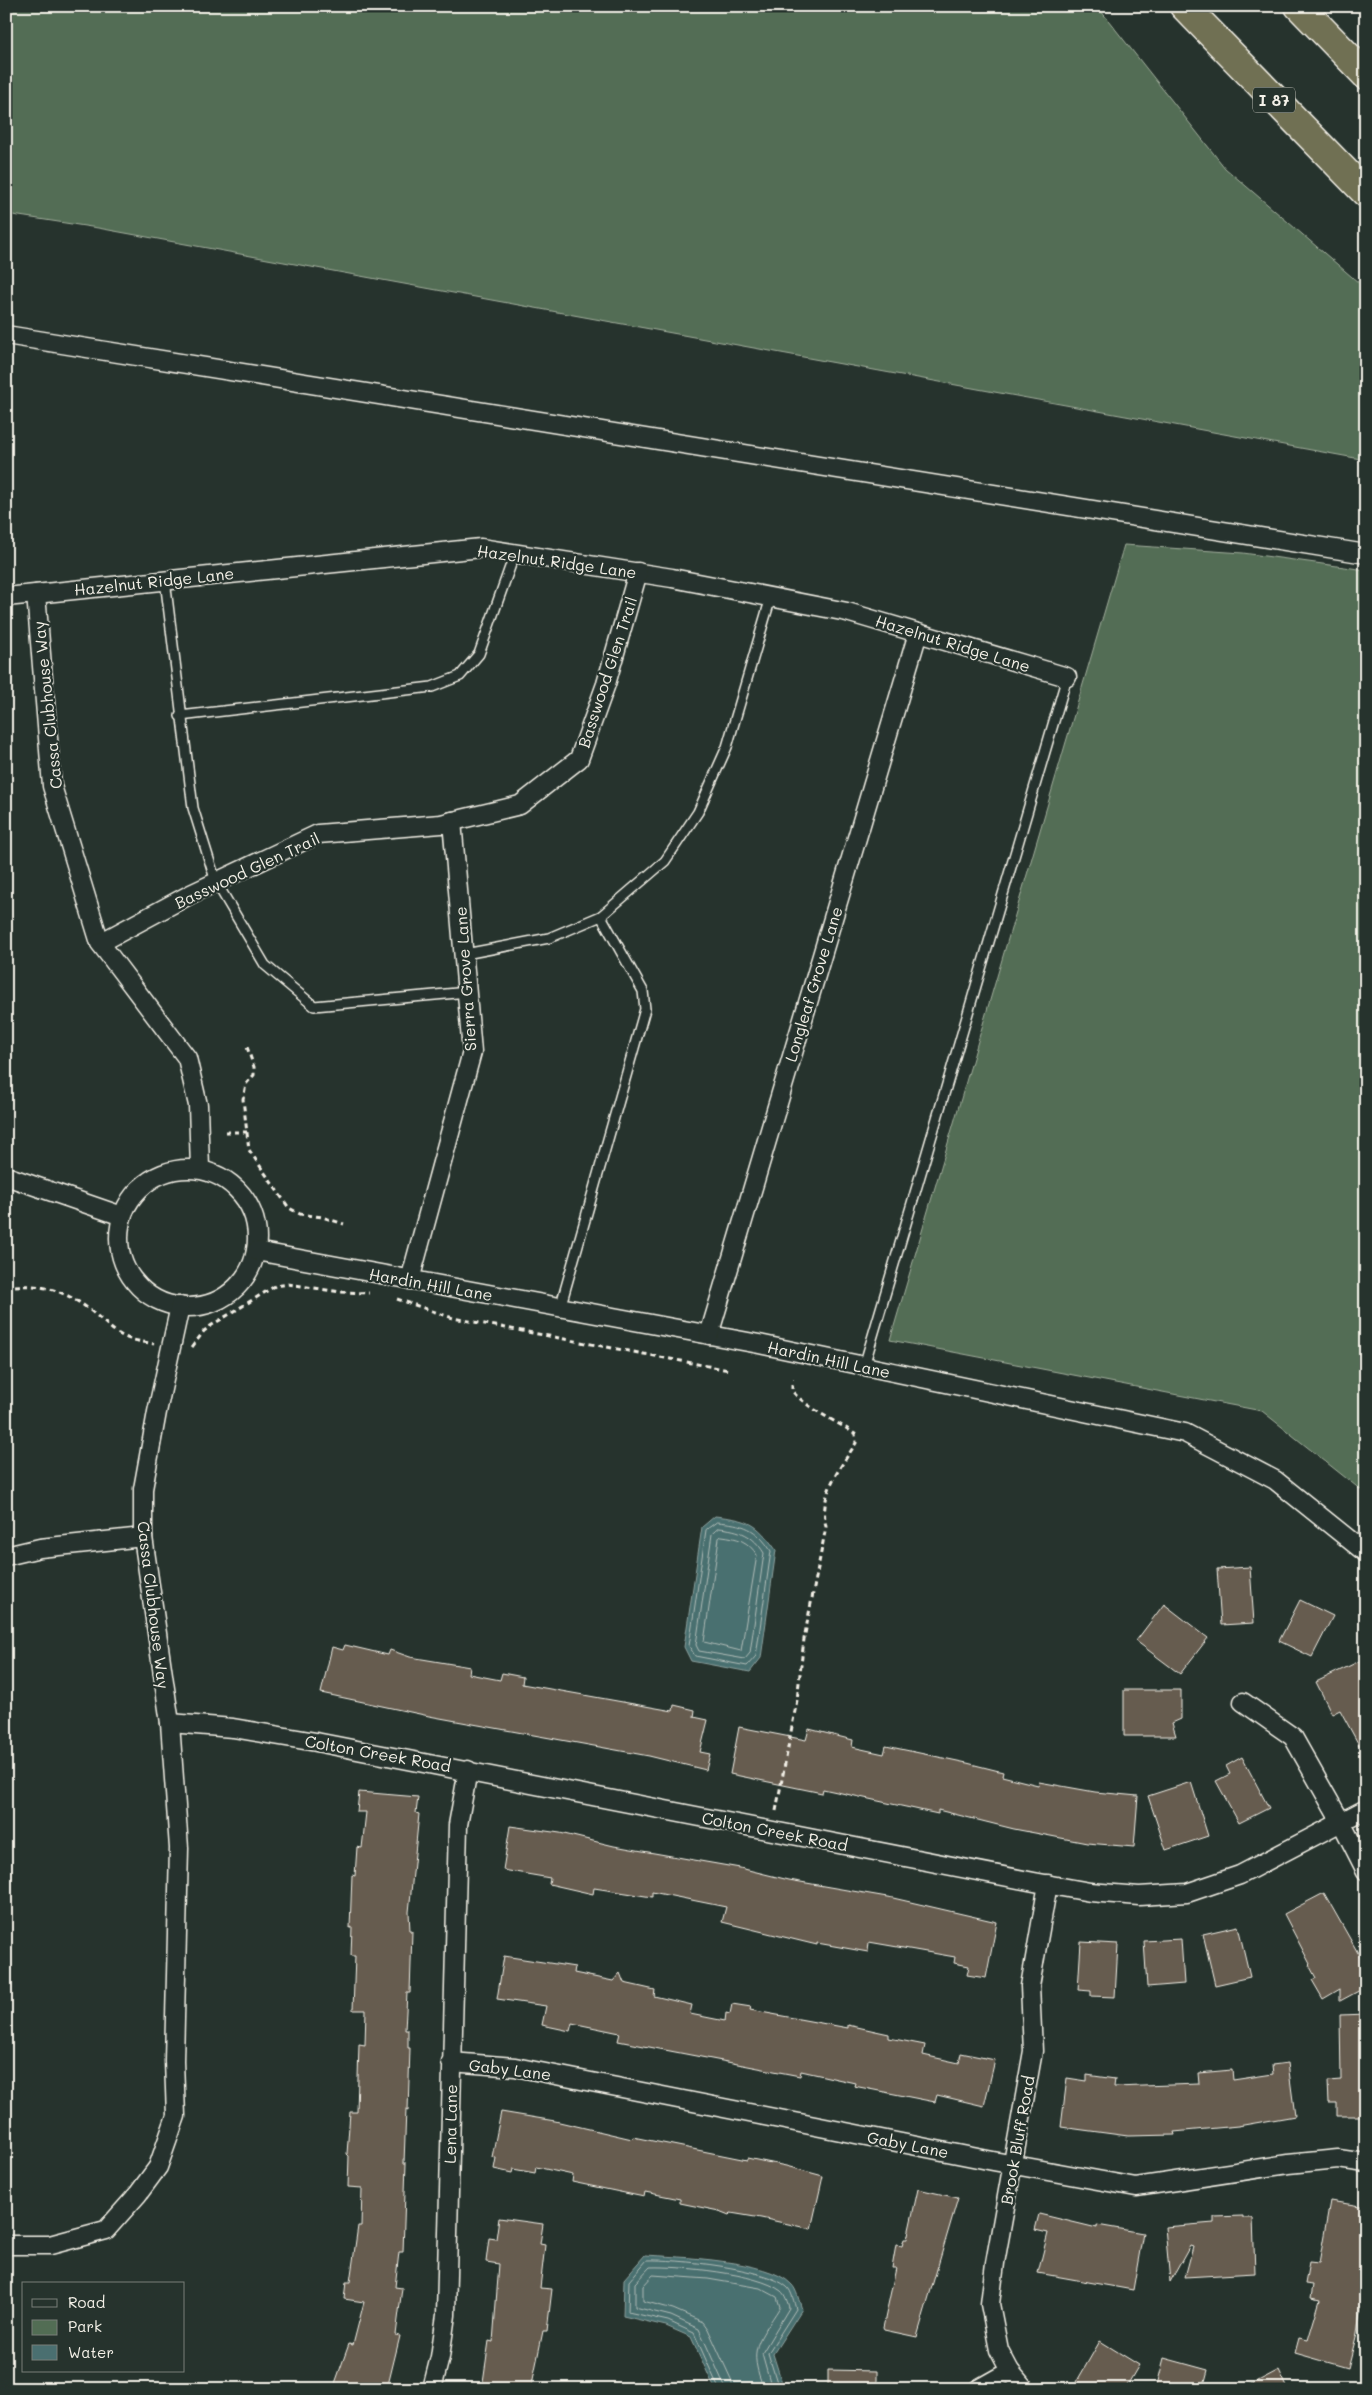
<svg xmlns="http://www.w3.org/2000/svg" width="1372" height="2395" font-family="Mali,sans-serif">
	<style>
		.green { fill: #526d54; stroke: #a3af9e }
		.water { fill: #4a6f70; stroke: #8ea3a0 }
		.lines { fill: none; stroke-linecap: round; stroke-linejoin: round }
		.shore { stroke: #b0bdb8; stroke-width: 1 }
		.building { fill: #665c50; stroke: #f4f1e8 }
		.lane-casing { stroke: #f4f1e8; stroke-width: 12 }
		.street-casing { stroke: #f4f1e8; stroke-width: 21 }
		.highway-casing { stroke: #f4f1e8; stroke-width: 31 }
		.path { stroke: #f4f1e8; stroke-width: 3; stroke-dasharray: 5 4; stroke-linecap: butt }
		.lane { stroke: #26332d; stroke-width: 9 }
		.street { stroke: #26332d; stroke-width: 18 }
		.highway { stroke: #706f52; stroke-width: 28 }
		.labels { text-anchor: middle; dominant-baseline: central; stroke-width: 4.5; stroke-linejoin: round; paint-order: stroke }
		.shield { fill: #26332d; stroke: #b6b8b0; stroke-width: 1 }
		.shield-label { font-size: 15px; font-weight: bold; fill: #f4f1e8 }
		.street-label { font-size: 16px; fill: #f4f1e8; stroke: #26332d }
	</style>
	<rect width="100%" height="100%" fill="#26332d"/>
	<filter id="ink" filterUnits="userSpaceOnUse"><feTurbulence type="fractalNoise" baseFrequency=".02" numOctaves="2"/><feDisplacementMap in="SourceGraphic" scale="10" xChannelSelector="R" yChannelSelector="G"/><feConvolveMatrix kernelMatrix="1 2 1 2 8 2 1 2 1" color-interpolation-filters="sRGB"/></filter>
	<g filter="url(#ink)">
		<g class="green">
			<path d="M6,6h1091l128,162 141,121v171l-1268,-232 -92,-14z"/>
			<path d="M1124,545l119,8 123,17v924l-104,-83 -372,-71z"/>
		</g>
		<g class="water">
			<path d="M715,1516c34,4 41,6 61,34l-15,108 -11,14 -59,-11 -7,-14 18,-120z"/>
			<path d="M645,2255c33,2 124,5 146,29 6,5 8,18 11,25l-29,45 11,35h-69l-24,-52 -25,-11 -43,-10 1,-37z"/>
		</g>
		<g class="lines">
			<g class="shore">
				<path d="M717,1522c27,2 39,6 54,29l-15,105 -9,10 -52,-10 -6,-10 17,-116z"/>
				<path d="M719,1528c21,2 34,7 45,25l-14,100 -5,6 -46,-8 -3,-6 16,-111z"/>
				<path d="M722,1536c16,2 26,5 35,19l-16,96 -37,-9 15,-104z"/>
				<path d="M719,2389l-25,-56 -26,-12 -40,-9 1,-31 18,-21c28,-1 120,8 140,27 5,4 7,16 9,22l-28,44 11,36"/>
				<path d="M726,2389l-27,-60 -28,-13 -36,-9v-24l15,-16c29,-1 108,6 131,24 4,3 7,12 8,17l-27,45 10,36"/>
				<path d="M733,2389l-2,-10 -23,-50 -5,-7 -30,-13 -30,-8v-15l10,-11 55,4 52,9 17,9 3,10c-22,35 -33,40 -16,82"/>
			</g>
		</g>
		<g class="building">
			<path d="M1250,1567l4,56 -33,2 -4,-56z"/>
			<path d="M1300,1600l33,16 -21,41 -33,-16z"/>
			<path d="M1164,1604l44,34 -28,36 -44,-33z"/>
			<path d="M345,1645l43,10 2,-5 20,7 60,10 -1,7 31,6 2,-7 21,4 -1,7 151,27 1,-6 21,5 -1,7 14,3 -8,32 10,2 -4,16 -57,-14 -220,-40 -108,-23 11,-46 11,3z"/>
			<path d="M1366,1658v100l-26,-48 -8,4 -16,-32z"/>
			<path d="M1124,1690h57v29l-9,4 4,13h-52z"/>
			<path d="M739,1727l67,13 3,-11 44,11 -1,7 32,7 2,-8 81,17 36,9 -1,4 36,9 1,-3 56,10 43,4 -4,51 -47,-4 -73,-14 -76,-19v4l-115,-25 -1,4 -92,-19z"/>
			<path d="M1242,1757l27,51 -30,15 -23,-42 14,-7 -4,-8z"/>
			<path d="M1191,1782l17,54 -42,14 -18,-54z"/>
			<path d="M359,1792l59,5 -2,16 3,1 -10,98 1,19h2l-2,62h-3l-2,37h3v18h2l-2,62 -2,-1 -2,54h2l-3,89h-4l-4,35 7,1 -6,47 4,1 -13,53h-54l16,-45 4,1 11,-43 -20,-3 2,-17h4l8,-56h3l1,-38 -14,-1 1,-31 -2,-2 3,-42h7l2,-68 6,1 1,-35h-13l2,-54h-4l1,-29 -2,1 2,-53 3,1 2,-29 5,1 4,-36h-9z"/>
			<path d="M510,1826l50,7 54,13 126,22 49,12 104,18 104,24 -11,56 -19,-3 2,-9 -15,-3 1,-6 -86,-15 -1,10 -51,-9v2l-95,-23 4,-15 -74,-15v5l-58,-9 -1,6 -44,-10 1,-6 -47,-8z"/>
			<path d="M1324,1893l42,74v20l-26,14v-12l-17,10 -11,-19 4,-2 -7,-13 1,-1 -26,-50z"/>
			<path d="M1238,1926l12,51 -35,8 -12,-51z"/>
			<path d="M1181,1939l3,45 -37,3 -3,-46z"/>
			<path d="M1081,1942l37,2 -3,53 -24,-1v-5l-13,-1z"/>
			<path d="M504,1956l71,11 -1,6 39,8 7,-8 4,10 31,7 -1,6 38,9 -2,9 35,7 1,-8 4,1 2,-10 19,3 -1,3 98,18v-3l41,9v4l36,7 -2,10 36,8 2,-10 34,7 -11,46 -47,-11 -2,7 -81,-16 1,-3 -54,-12 -1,5 -182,-35 2,-8 -48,-10 -2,8 -28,-6 4,-19 -49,-7z"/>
			<path d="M1366,2014v102h-29v-13h-8l-1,-22 13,-1 -1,-65z"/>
			<path d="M1288,2063l7,53 -57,10 -64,6 1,3 -47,1 -67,-9 6,-49 20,3v-6l28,4 -1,8 85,-3 -1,-11 34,-3 1,10 40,-6 -1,-9z"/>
			<path d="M501,2112l54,9 77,18 1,-2 114,23v-2l39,8 37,10 -12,53 -50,-11 -30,-5 -2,2 -10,-4 -39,-8v-4l-35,-7 -1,5 -72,-15 1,-7 -37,-8 -1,6 -22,-4 -1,4 -18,-4 2,-11 -4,-1z"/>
			<path d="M918,2189l40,9 -41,139 -33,-7 -1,-2 13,-60h-4l4,-23 6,1 2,-7h3z"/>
			<path d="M1330,2201l36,6v67l-9,59 -9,35 -53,-15 4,-15 9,2 12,-40 -9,-2 2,-13 -8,-1 4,-22 10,1z"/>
			<path d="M1039,2214l58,14v-3l46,8 -10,57 -95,-17 10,-40 -13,-3z"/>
			<path d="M1243,2216v2h10l2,55 -70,4 8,-30 -3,-1 -20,36 -5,-55 49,-4v-6z"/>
			<path d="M499,2218l44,6 -3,20 5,1 -5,43 12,1 -5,42h-4l-12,58h-15l-33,-7 6,-41 4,1 6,-78 -13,-2 3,-24 7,1z"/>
			<path d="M1100,2341l39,24 -14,24h-33l-15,-8z"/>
			<path d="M1164,2358l44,12 -5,19h-47z"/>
			<path d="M828,2370l49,1v18h-49z"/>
			<path d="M1279,2370l9,19h-45z"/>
		</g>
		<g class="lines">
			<g class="lane-casing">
				<g id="lane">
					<path d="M165,580l28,228 23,74 49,83 49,41 154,-14"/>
					<path d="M180,716l252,-29 28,-11 19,-22 36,-101"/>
					<path d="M465,954l84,-16 52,-22 64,-55 33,-49 29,-65 44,-150"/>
					<path d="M560,1308l85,-299 -2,-18 -42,-75"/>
					<path d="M864,1366l203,-689"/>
				</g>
			</g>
			<g class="street-casing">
				<g id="street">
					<path d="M6,335l1360,219"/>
					<path d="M36,594l16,192 48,157 87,115 11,47 2,64"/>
					<path d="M6,597l475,-49 191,30 175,34 220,65"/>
					<path d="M100,943l91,-49 127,-60 123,-10 79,-19 59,-46 27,-75 32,-112"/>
					<circle cx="188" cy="1238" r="69"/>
					<path d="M6,1176l116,40"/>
					<path d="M256,1251l503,93 426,89 90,47 91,73"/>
					<path d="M410,1280l62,-228 -20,-231"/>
					<path d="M709,1335l209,-702"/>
					<path d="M6,1556l34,-8 103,-11"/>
					<path d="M1243,1702l50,35 48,85 25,49"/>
					<path d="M170,1723l63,5 83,14 718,140 56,10 49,4 48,-3 53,-18 126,-66"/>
					<path d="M451,2062l64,5 478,94 143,26 152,-23 50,-5 28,4"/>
					<path d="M6,2245h44l56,-15 32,-36 20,-27 18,-51 -2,-55 5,-213 -9,-125 -27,-186v-48l14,-77 23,-106"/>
					<path d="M432,2389l8,-32 6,-42 12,-490 10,-55"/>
					<path d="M978,2389l32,-18"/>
					<path d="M1025,2389l-15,-18 -11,-21 -9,-46 5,-41 38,-212 -3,-65 18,-102"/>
				</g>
			</g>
			<g class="highway-casing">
				<g id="highway">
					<path d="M1184,6l182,187"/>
					<path d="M1299,6l67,69"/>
				</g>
			</g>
			<g class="path">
				<path d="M247,1047l7,20v8l-8,9 -3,15 6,51 40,58 11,6 22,3 22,7"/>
				<path d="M225,1132h22"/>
				<path d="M6,1287c36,-5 62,4 90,28 10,8 18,18 31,23 8,3 18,4 27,6"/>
				<path d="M397,1299l56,19 276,52"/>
				<path d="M192,1347l12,-16 8,-6 63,-39 13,-2 52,8 29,1"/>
				<path d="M776,1811l21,-111 7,-61 22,-112c-7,-34 13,-57 30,-84l-1,-9c-20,-14 -46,-24 -63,-43v-12"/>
			</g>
			<use href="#lane" class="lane"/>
			<use href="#street" class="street"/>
			<use href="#highway" class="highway"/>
		</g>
	</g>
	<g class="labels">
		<rect class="shield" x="1253" y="87.5" width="42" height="25" rx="4"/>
		<g class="shield-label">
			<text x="1274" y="100">I 87</text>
		</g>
		<g class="street-label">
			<text transform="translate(557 561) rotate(8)">Hazelnut Ridge Lane</text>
			<text transform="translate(154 581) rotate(-6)">Hazelnut Ridge Lane</text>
			<text transform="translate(953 643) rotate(17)">Hazelnut Ridge Lane</text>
			<text transform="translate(607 672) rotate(-72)">Basswood Glen Trail</text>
			<text transform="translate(47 705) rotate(-96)">Cassa Clubhouse Way</text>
			<text transform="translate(247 870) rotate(-25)">Basswood Glen Trail</text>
			<text transform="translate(465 979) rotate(-94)">Sierra Grove Lane</text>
			<text transform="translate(813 984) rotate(-73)">Longleaf Grove Lane</text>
			<text transform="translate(431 1284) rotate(10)">Hardin Hill Lane</text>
			<text transform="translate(829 1359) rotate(12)">Hardin Hill Lane</text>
			<text transform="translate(154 1605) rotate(83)">Cassa Clubhouse Way</text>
			<text transform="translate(378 1753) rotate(10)">Colton Creek Road</text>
			<text transform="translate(775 1831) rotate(11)">Colton Creek Road</text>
			<text transform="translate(510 2069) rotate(7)">Gaby Lane</text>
			<text transform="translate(450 2124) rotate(-89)">Lena Lane</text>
			<text transform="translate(1017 2140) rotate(-80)">Brook Bluff Road</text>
			<text transform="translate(908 2144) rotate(11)">Gaby Lane</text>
		</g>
	</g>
	<rect width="1372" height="2395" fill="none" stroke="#26332d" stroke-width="25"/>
	<rect x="12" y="12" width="1347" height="2370" fill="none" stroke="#f4f1e8" stroke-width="2" filter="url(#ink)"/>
	<rect x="22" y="2282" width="162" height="90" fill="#26332d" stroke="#787f78"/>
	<rect x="32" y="2299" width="25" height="8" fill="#26332d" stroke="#787f78"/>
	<text x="68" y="2308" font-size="15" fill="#f4f1e8">Road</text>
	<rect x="32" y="2320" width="25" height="15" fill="#526d54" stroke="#787f78"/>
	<text x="68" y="2332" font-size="15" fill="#f4f1e8">Park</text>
	<rect x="32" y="2345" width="25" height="15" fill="#4a6f70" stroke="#787f78"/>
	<text x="68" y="2358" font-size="15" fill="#f4f1e8">Water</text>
</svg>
